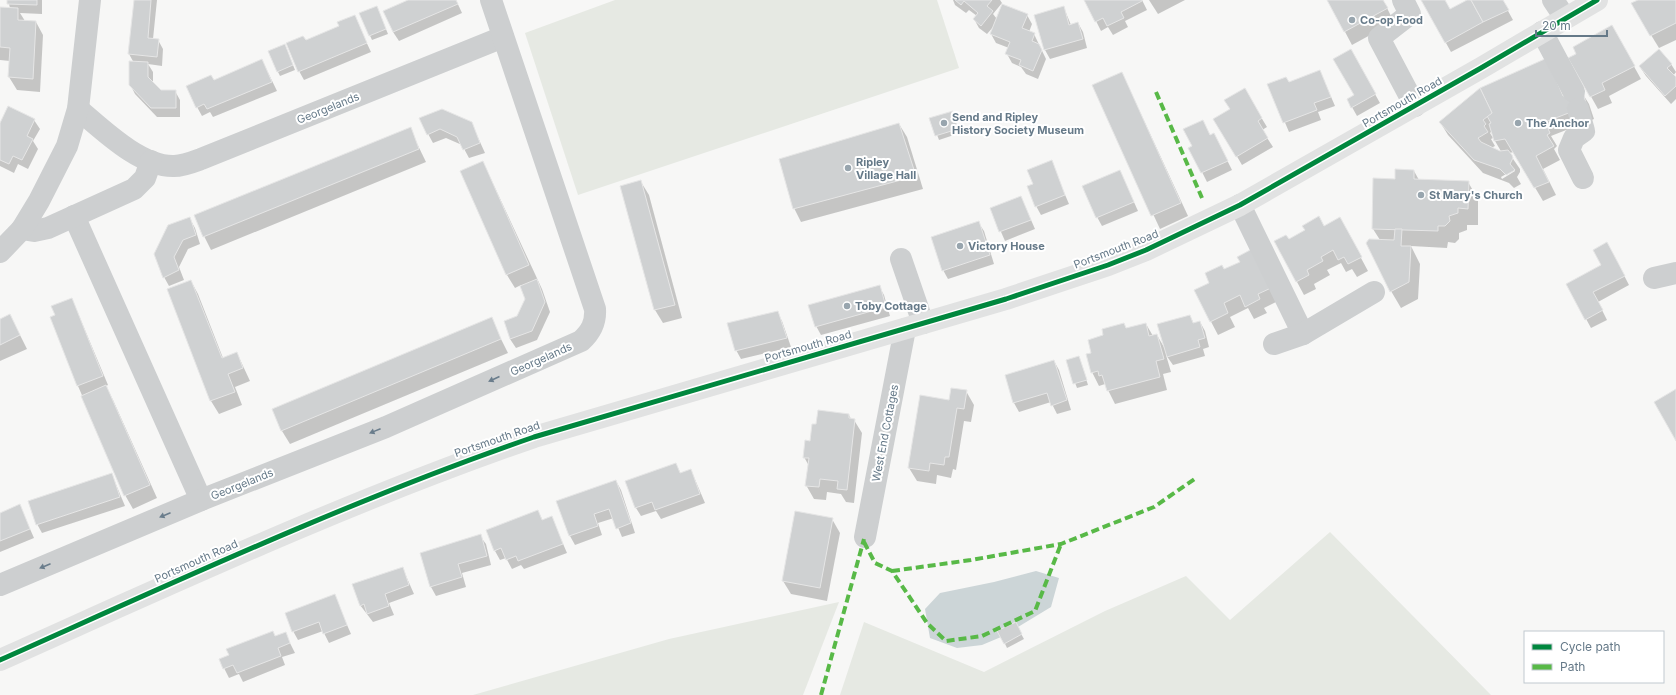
<svg xmlns="http://www.w3.org/2000/svg" width="1676" height="695" font-family="Inter,sans-serif">
	<style>
		.green { fill: #e6e9e3 }
		.water { fill: #ccd5d7 }
		.shadow { fill: #0003; fill-rule: evenodd }
		.building { fill: #cfd1d2; stroke: #e6e6e6 }
		.lines { fill: none; stroke-linecap: round; stroke-linejoin: round }
		.minor { stroke: #cdcfd0; stroke-width: 22 }
		.major { stroke: #e1e2e2; stroke-width: 22 }
		.quiet { stroke: #58b947; stroke-width: 4; stroke-dasharray: 8 4; stroke-linecap: butt }
		.cycleway-casing { stroke: #fff; stroke-width: 8 }
		.cycleway { stroke: #00873e; stroke-width: 5 }
		.oneway { fill: #6a7d8c }
		.poi-dot { fill: #98a5ae; stroke: #fff; stroke-width: 1.5 }
		.labels { text-anchor: middle; dominant-baseline: central; stroke-width: 4; stroke-linejoin: round; paint-order: stroke }
		.poi-label { font-size: 11px; font-weight: bold; fill: #657988; stroke: #fff; text-anchor: start }
		.street-label { font-size: 11px; fill: #657988; stroke: #fff }
	</style>
	<rect width="100%" height="100%" fill="#f7f7f6"/>
	<g class="green">
		<path d="M615,0h322l22,68 -381,127 -53,-162z"/>
		<path d="M1330,532l161,163h-651l24,-73 120,50 121,-61 81,-35 44,44z"/>
		<path d="M839,602l-36,93h-330l196,-56z"/>
	</g>
	<path class="water" d="M1036,571l23,7 -8,29 -33,20 -3,-5 -18,9 4,6 -19,8 -25,3 -27,-10 -5,-29 15,-16 54,-11z"/>
	<g class="shadow">
		<path d="M8,0h34v14l-22,-1 5,8 11,1 7,13 -3,57 -23,-2 -8,-13 1,-16 -10,-1v-52h10z"/>
		<path d="M135,0h22l-4,39 5,1 5,9 -1,17 -14,-2 5,8v11l7,8h15l5,9v17h-23l-22,-23 -5,-10 4,-21 -5,-9z"/>
		<path d="M411,0h45l6,13 -63,28 -6,-9z"/>
		<path d="M953,0h47l2,3 -9,11 4,5 30,-4 5,9 -3,8 5,2 12,25 -8,20 -12,-5 -5,-7 -9,-4 -5,-9 2,-6 -13,-5 -5,-9 3,-8 -7,8 -8,-6 -5,-9 3,-3 -8,-6 -3,3 -11,-8z"/>
		<path d="M1087,0h55l5,10 -22,11 3,6 -15,8 -5,-8 -7,4 -15,-30z"/>
		<path d="M1149,0h36l-27,14z"/>
		<path d="M1328,0h55l11,22 -42,23z"/>
		<path d="M1422,0h22l6,10 19,-10h33l11,20 -62,32z"/>
		<path d="M1640,0h36v40l-17,8 -27,-44z"/>
		<path d="M1064,8l7,17 7,-2 5,9 4,16 -37,11 -5,-9z"/>
		<path d="M379,12l9,22 -16,6 -12,-26z"/>
		<path d="M354,16l17,36 -67,28 -5,-9 6,-30 36,-14z"/>
		<path d="M1612,27l29,52 -32,17 3,7 -14,6 -28,-50z"/>
		<path d="M287,50l8,20 -15,6 -2,-4z"/>
		<path d="M1350,50l30,53 -23,13 -9,-16 7,-4z"/>
		<path d="M1546,59l35,32 8,13 5,15 -43,17 6,10 -3,3 6,11 -17,9 13,26 -13,6 -29,-49 -5,1 11,16v3l-3,5 4,7 -7,4 -5,-5 -26,-10 -35,-38 -8,-13zM1492,131l3,10 7,12 -11,-5 4,-2 -4,-7 2,-1 -3,-5zM1515,169v2l-13,8 -1,-2z"/>
		<path d="M262,60l15,31 -64,26 -3,-5 -8,4 -5,-9 17,-26z"/>
		<path d="M1671,64l5,8 -3,4 3,3v20l-5,5 -25,-28 -6,-9z"/>
		<path d="M1320,71l15,35 -17,6 3,8 -32,12 -20,-47 20,-2z"/>
		<path d="M1122,73l66,143 -28,13 -66,-143z"/>
		<path d="M1244,89l23,38 -5,3 11,17 -31,18 -27,-46 16,-10z"/>
		<path d="M952,112l8,21 -21,7 -8,-21z"/>
		<path d="M420,119l51,3 14,31 -16,5 -7,-13 -16,-7 -13,5z"/>
		<path d="M34,120l6,9 -7,12 5,8 -10,20 -10,-5 -4,9 -14,-7v-41z"/>
		<path d="M899,124l8,13 16,52 -122,33 -7,-14z"/>
		<path d="M410,129l16,33 -215,88 -7,-14z"/>
		<path d="M1214,134l18,36 -25,12 -17,-34z"/>
		<path d="M483,162l59,127 8,23 -13,28 -21,8 -6,-9 8,-22 8,-18 -5,-14 -6,3 -8,-13 -45,-104z"/>
		<path d="M1051,162l18,42 -28,11 -5,-9 -2,-22z"/>
		<path d="M1120,171l18,40 -36,15 -5,-9z"/>
		<path d="M1414,171l5,9 49,2 10,17v26h-11v5l-8,3v6l-4,4 -7,-1 -1,6 -36,-2 9,18 -2,35 -17,9 -10,-17 -11,-51 -7,-11 23,-49z"/>
		<path d="M641,182l8,13 33,123 -19,5 -8,-13 -34,-123z"/>
		<path d="M1021,197l14,32 -30,12 -14,-32z"/>
		<path d="M190,219l5,9 5,16 -12,5 -9,18 5,13 -15,6 -5,-9z"/>
		<path d="M978,222l6,9 10,33 -46,15 -5,-9z"/>
		<path d="M1324,227l23,5 21,39 -11,6 -5,-8 -6,3 -5,-9 -14,7 3,5 -16,9 2,5 -12,6 -29,-54 13,-1 18,-9z"/>
		<path d="M1251,251l27,50 -14,7 3,5 -13,6 -6,-11 -18,9 5,10 -17,8 -23,-44 15,-8 14,-13 17,-8z"/>
		<path d="M1612,252l17,33 -31,17 9,18 -16,8 -24,-44 36,-18z"/>
		<path d="M191,281l7,13 25,64 14,-5 13,28 -15,6 7,18 -23,9 -8,-13 -43,-111z"/>
		<path d="M879,286l5,9 6,21 -69,19 -5,-9z"/>
		<path d="M72,299l36,86 -2,1 7,14 44,98 -24,11 -8,-14 -47,-109 -27,-68 6,-2z"/>
		<path d="M777,312l5,9 9,26 -50,12 -5,-9z"/>
		<path d="M10,315l17,34 -27,12v-41z"/>
		<path d="M1190,316l4,8 6,-2 5,9 4,16 -6,2 2,7 -32,9 -7,-10 5,17 -8,2 4,16 -52,14 -10,-20 -6,2 -7,-14 1,-18 34,-25 19,-5 7,12 4,-1 8,14z"/>
		<path d="M491,319l17,34 -218,91 -8,-13 -8,-22z"/>
		<path d="M1079,357l9,28 -11,3 -10,-27z"/>
		<path d="M1054,361l5,9 12,40 -14,4 -6,-12 -32,10 -5,-9z"/>
		<path d="M966,391l8,14 -3,17 -7,-1 -8,49 -3,-1 -2,9 -14,-3 -1,9 -19,-3 -8,-13 40,-67z"/>
		<path d="M849,415l2,4 3,1 8,13 -8,70 -8,-1 -5,-8 -14,-2 -1,8 -12,-1 -8,-14 3,-19 -5,-9 13,-32z"/>
		<path d="M676,464l5,10 10,-4 14,33 -44,16 -5,-8 -15,5 -5,-8z"/>
		<path d="M112,475l13,31 -83,27 -5,-9z"/>
		<path d="M616,481l5,9 14,43 -13,4 -8,-19 -16,5 4,12 -27,10 -5,-9z"/>
		<path d="M20,506l14,32 -34,14v-38z"/>
		<path d="M538,511l5,10 9,-3 15,35 -43,16 -3,-4 -9,4 -6,-11 -6,2 -5,-9z"/>
		<path d="M832,519l8,14 -13,68 -36,-7 -8,-13z"/>
		<path d="M480,536l6,8 5,21 -29,8 4,14 -30,9 -5,-9z"/>
		<path d="M403,569l11,25 -25,9 5,12 -21,7 -13,-17z"/>
		<path d="M334,595l17,39 -22,9 -6,-12 -25,9 -5,-9z"/>
		<path d="M1015,623l9,16 -17,9 -8,-17z"/>
		<path d="M285,633l10,20 -13,4 3,8 -42,17 -4,-8 -10,4 -9,-18z"/>
	</g>
	<g class="building">
		<path d="M7,0h30v5l-30,-1z"/>
		<path d="M134,0h17l-3,38 11,1 -2,18 -29,-3z"/>
		<path d="M408,0h48l2,4 -65,28 -10,-21z"/>
		<path d="M955,0h37l-5,6 6,5 -12,15 -8,-7 5,-6 -14,-12 -3,4z"/>
		<path d="M1084,0h58v1l-21,11 3,6 -17,8 -4,-8 -8,4z"/>
		<path d="M1327,0h56l5,8 -44,24z"/>
		<path d="M1421,0h24l5,9 17,-9h4l12,22 -38,21z"/>
		<path d="M1471,0h32l6,10 -26,12z"/>
		<path d="M1638,0h38v23l-26,13 -19,-33z"/>
		<path d="M1002,4l26,10 -6,14 13,5 -3,8 7,3 3,6 -9,21 -14,-6 2,-5 -16,-6 5,-12 -20,-8z"/>
		<path d="M377,6l9,23 -17,7 -10,-23z"/>
		<path d="M1064,6l5,19 9,-3 5,17 -39,11 -10,-35z"/>
		<path d="M0,7l18,1v12l18,1 -3,58 -25,-2 2,-29 -10,-1z"/>
		<path d="M355,15l12,28 -69,29 -12,-29 17,-7 3,4 33,-14 -2,-4z"/>
		<path d="M1612,25l23,41 -33,17 3,7 -15,7 -22,-39 8,-4 -3,-7z"/>
		<path d="M285,44l8,21 -16,7 -9,-21z"/>
		<path d="M1351,49l25,45 -25,14 -4,-9 7,-4 -21,-36z"/>
		<path d="M1659,49l13,15 -5,4 9,9v9l-11,10 -26,-30z"/>
		<path d="M1547,58l16,38 19,-6 5,16 -42,16 5,11 -3,2 7,11 -18,10 13,26 -15,6 -29,-49 -11,2 -5,-17 2,-1 -4,-7 5,-3 -12,-25z"/>
		<path d="M262,59l10,23 -65,27 -3,-5 -8,4 -10,-22 25,-11 3,5z"/>
		<path d="M129,61l19,1v15l13,13h15v18h-25l-22,-23z"/>
		<path d="M1320,70l11,27 -17,6 3,7 -34,13 -16,-39 19,-7 3,5z"/>
		<path d="M1122,72l59,131 -30,13 -59,-131z"/>
		<path d="M1245,88l17,30 -4,3 10,17 -32,19 -23,-38 17,-10 -6,-9z"/>
		<path d="M1480,88l12,25 -9,7 3,4 -2,2 4,6 -10,6 3,4 19,9 8,-1 4,5 1,3 -3,6 5,6 -9,5 -6,-6 -26,-9 -35,-38z"/>
		<path d="M8,106l27,13 -8,17 6,3 -11,21 -9,-4 -4,8 -9,-4v-37z"/>
		<path d="M442,109l30,13 8,21 -17,7 -6,-13 -17,-8 -13,6 -8,-17z"/>
		<path d="M953,111l5,18 -23,7 -6,-18z"/>
		<path d="M1203,120l7,15 4,-2 14,28 -27,12 -13,-25 4,-2 -9,-17z"/>
		<path d="M899,123l17,53 -123,33 -14,-50z"/>
		<path d="M411,127l8,22 -216,88 -9,-22z"/>
		<path d="M1052,160l13,35 -30,12 -8,-21 6,-2 -6,-14z"/>
		<path d="M483,161l46,104 -23,10 -46,-104z"/>
		<path d="M1395,169l19,1v9l55,2 -1,28 -10,-1v5l-9,3 1,5 -5,5h-7v5l-66,-2 1,-51 22,1z"/>
		<path d="M1120,170l14,32 -38,16 -14,-32z"/>
		<path d="M641,180l34,125 -21,5 -34,-124z"/>
		<path d="M1021,196l10,24 -32,12 -9,-24z"/>
		<path d="M1319,216l5,10 16,-9 22,40 -14,7 -4,-7 -6,3 -5,-10 -12,7 2,4 -16,9 2,5 -13,7 -22,-41 12,-6 3,4 16,-9 -3,-4z"/>
		<path d="M190,217l6,18 -13,5 -9,17 5,13 -16,8 -9,-24 14,-29z"/>
		<path d="M979,221l11,34 -48,16 -11,-34z"/>
		<path d="M1395,229h7l-1,17h10l-2,36 -19,10 -24,-49 3,-4 25,1z"/>
		<path d="M1607,242l18,34 -32,16 10,18 -18,10 -19,-36 35,-19 -8,-15z"/>
		<path d="M1252,249l19,39 -13,6 2,5 -15,8 -5,-12 -16,8 4,10 -18,9 -16,-32 15,-7 -4,-10 17,-8 2,4 16,-7 -3,-5z"/>
		<path d="M537,279l8,23 -13,29 -22,8 -6,-18 13,-5 8,-17 -5,-13z"/>
		<path d="M191,280l31,78 15,-6 6,16 -15,6 7,18 -25,9 -43,-112z"/>
		<path d="M880,285l6,22 -71,20 -7,-22z"/>
		<path d="M72,298l31,78 -26,10 -27,-69 5,-2 -4,-9z"/>
		<path d="M778,311l9,27 -52,13 -8,-28z"/>
		<path d="M10,314l10,21 -20,10v-26z"/>
		<path d="M1190,315l3,8 7,-2 5,17 -7,2 2,7 -33,10 -10,-33z"/>
		<path d="M492,317l9,22 -220,92 -9,-22z"/>
		<path d="M1124,323l2,5 20,-5 3,13 8,-2 7,25 -8,2 4,16 -53,14 -5,-16 -3,1 -1,-5 -7,2 -5,-19 5,-1 -3,-13 15,-5 -1,-6z"/>
		<path d="M1079,356l8,24 -14,4 -7,-24z"/>
		<path d="M1054,360l13,40 -16,6 -4,-13 -34,10 -8,-28z"/>
		<path d="M106,385l44,100 -26,11 -43,-100z"/>
		<path d="M951,388l16,2 -3,19 -7,-1 -8,49h-4l-1,8 -14,-2 -1,8 -21,-3 12,-73 29,5z"/>
		<path d="M1676,389v52l-22,-39z"/>
		<path d="M818,410l31,4v4l6,1 -8,71 -10,-1 1,-8 -18,-2 -1,8 -14,-1 4,-28h-6l2,-18 5,1 2,-17h4z"/>
		<path d="M676,463l4,10 11,-4 9,25 -45,16 -3,-8 -17,6 -10,-27z"/>
		<path d="M112,473l8,24 -84,28 -8,-24z"/>
		<path d="M616,480l15,43 -15,6 -7,-20 -15,5 4,12 -29,10 -13,-35z"/>
		<path d="M20,504l10,25 -30,12v-28z"/>
		<path d="M538,510l4,10 10,-4 11,28 -45,17 -2,-5 -10,4 -5,-12 -7,3 -8,-21z"/>
		<path d="M795,511l38,7 -13,70 -38,-7z"/>
		<path d="M481,534l6,22 -29,8 4,13 -32,10 -10,-34z"/>
		<path d="M403,567l6,18 -24,9 4,12 -22,8 -3,-10 -4,2 -8,-22z"/>
		<path d="M335,594l12,31 -24,9 -4,-12 -27,10 -7,-19z"/>
		<path d="M1016,622l6,12 -18,10 -7,-13z"/>
		<path d="M273,631l2,5 11,-4 4,11 -12,5 3,8 -44,17 -4,-8 -10,4 -4,-10 10,-4 -3,-6z"/>
	</g>
	<g class="lines">
		<g class="minor">
			<path d="M1403,0l7,14 -31,24 36,68"/>
			<path d="M1553,0l12,18"/>
			<path d="M1542,32l32,60"/>
			<path d="M78,109c24,20 62,58 96,57 9,0 19,-4 27,-7l302,-122"/>
			<path d="M1578,109l6,22 -10,7 -5,12 14,28"/>
			<path d="M1240,205l63,129"/>
			<path d="M74,216l127,284"/>
			<path d="M22,229l12,2 14,-3 86,-39 11,-11 6,-17"/>
			<path d="M0,252l22,-23 17,-28 28,-55 11,-37 12,-109"/>
			<path d="M901,259l22,64"/>
			<path d="M1654,278l22,-5"/>
			<path d="M1274,344l29,-10 71,-42"/>
			<path d="M865,537l40,-208"/>
			<path d="M0,585l201,-85 185,-73 195,-86c10,-9 15,-18 14,-32l-104,-309"/>
		</g>
		<path class="major" d="M0,660c177,-79 351,-160 534,-223l472,-138 102,-34 38,-15 94,-45 241,-137 116,-68"/>
		<g class="quiet">
			<path d="M1156,92l46,106"/>
			<path d="M864,542l11,21 17,8 35,52 19,18 36,-5 53,-25 26,-67"/>
			<path d="M892,571l79,-11 90,-16 93,-37 42,-29"/>
			<path d="M821,695l43,-156"/>
		</g>
		<g class="cycleway-casing">
			<path id="cycleway" d="M0,660c177,-79 351,-160 534,-223l472,-138 102,-34 38,-15 94,-45 241,-137 116,-68"/>
		</g>
		<use href="#cycleway" class="cycleway"/>
	</g>
	<defs><path id="oneway-solid" d="M-6-.8H1V-3.2L6.5 0L1 3.2V.8H-6Z"/></defs>
	<g class="oneway">
		<use href="#oneway-solid" transform="translate(494 379) rotate(156)"/>
		<use href="#oneway-solid" transform="translate(375 431) rotate(158)"/>
		<use href="#oneway-solid" transform="translate(165 515) rotate(157)"/>
		<use href="#oneway-solid" transform="translate(45 566) rotate(157)"/>
	</g>
	<g class="poi-dot">
		<circle cx="1352" cy="20" r="4"/>
		<circle cx="944" cy="123" r="4"/>
		<circle cx="1518" cy="123" r="4"/>
		<circle cx="848" cy="168" r="4"/>
		<circle cx="1421" cy="195" r="4"/>
		<circle cx="960" cy="246" r="4"/>
		<circle cx="847" cy="306" r="4"/>
	</g>
	<g class="labels">
		<g class="poi-label">
			<text x="1360" y="20">Co-op Food</text>
			<text x="952" y="117">Send and Ripley<tspan x="952" dy="13">History Society Museum</tspan></text>
			<text x="1526" y="123">The Anchor</text>
			<text x="856" y="162">Ripley<tspan x="856" dy="13">Village Hall</tspan></text>
			<text x="1429" y="195">St Mary's Church</text>
			<text x="968" y="246">Victory House</text>
			<text x="855" y="306">Toby Cottage</text>
		</g>
		<g class="street-label">
			<text transform="translate(1402 102) rotate(-30)">Portsmouth Road</text>
			<text transform="translate(328 108) rotate(-22)">Georgelands</text>
			<text transform="translate(1116 249) rotate(-21)">Portsmouth Road</text>
			<text transform="translate(808 346) rotate(-16)">Portsmouth Road</text>
			<text transform="translate(541 359) rotate(-24)">Georgelands</text>
			<text transform="translate(885 433) rotate(-79)">West End Cottages</text>
			<text transform="translate(497 439) rotate(-19)">Portsmouth Road</text>
			<text transform="translate(242 484) rotate(-22)">Georgelands</text>
			<text transform="translate(196 561) rotate(-24)">Portsmouth Road</text>
		</g>
	</g>
	<rect x="1524" y="631" width="140" height="52" fill="#ffffff" stroke="#c1c9cf"/>
	<rect x="1532" y="644" width="20" height="6" fill="#00873e" stroke="#c1c9cf"/>
	<text x="1560" y="651" font-size="12" fill="#657988">Cycle path</text>
	<rect x="1532" y="664" width="20" height="6" fill="#58b947" stroke="#c1c9cf"/>
	<text x="1560" y="671" font-size="12" fill="#657988">Path</text>
	<path d="M1536 30v6h71v-6" fill="none" stroke="#657988" stroke-width="2"/>
	<text x="1542" y="30" font-size="12" fill="#657988" stroke="#ffffff" stroke-width="3" paint-order="stroke">20 m</text>
</svg>
